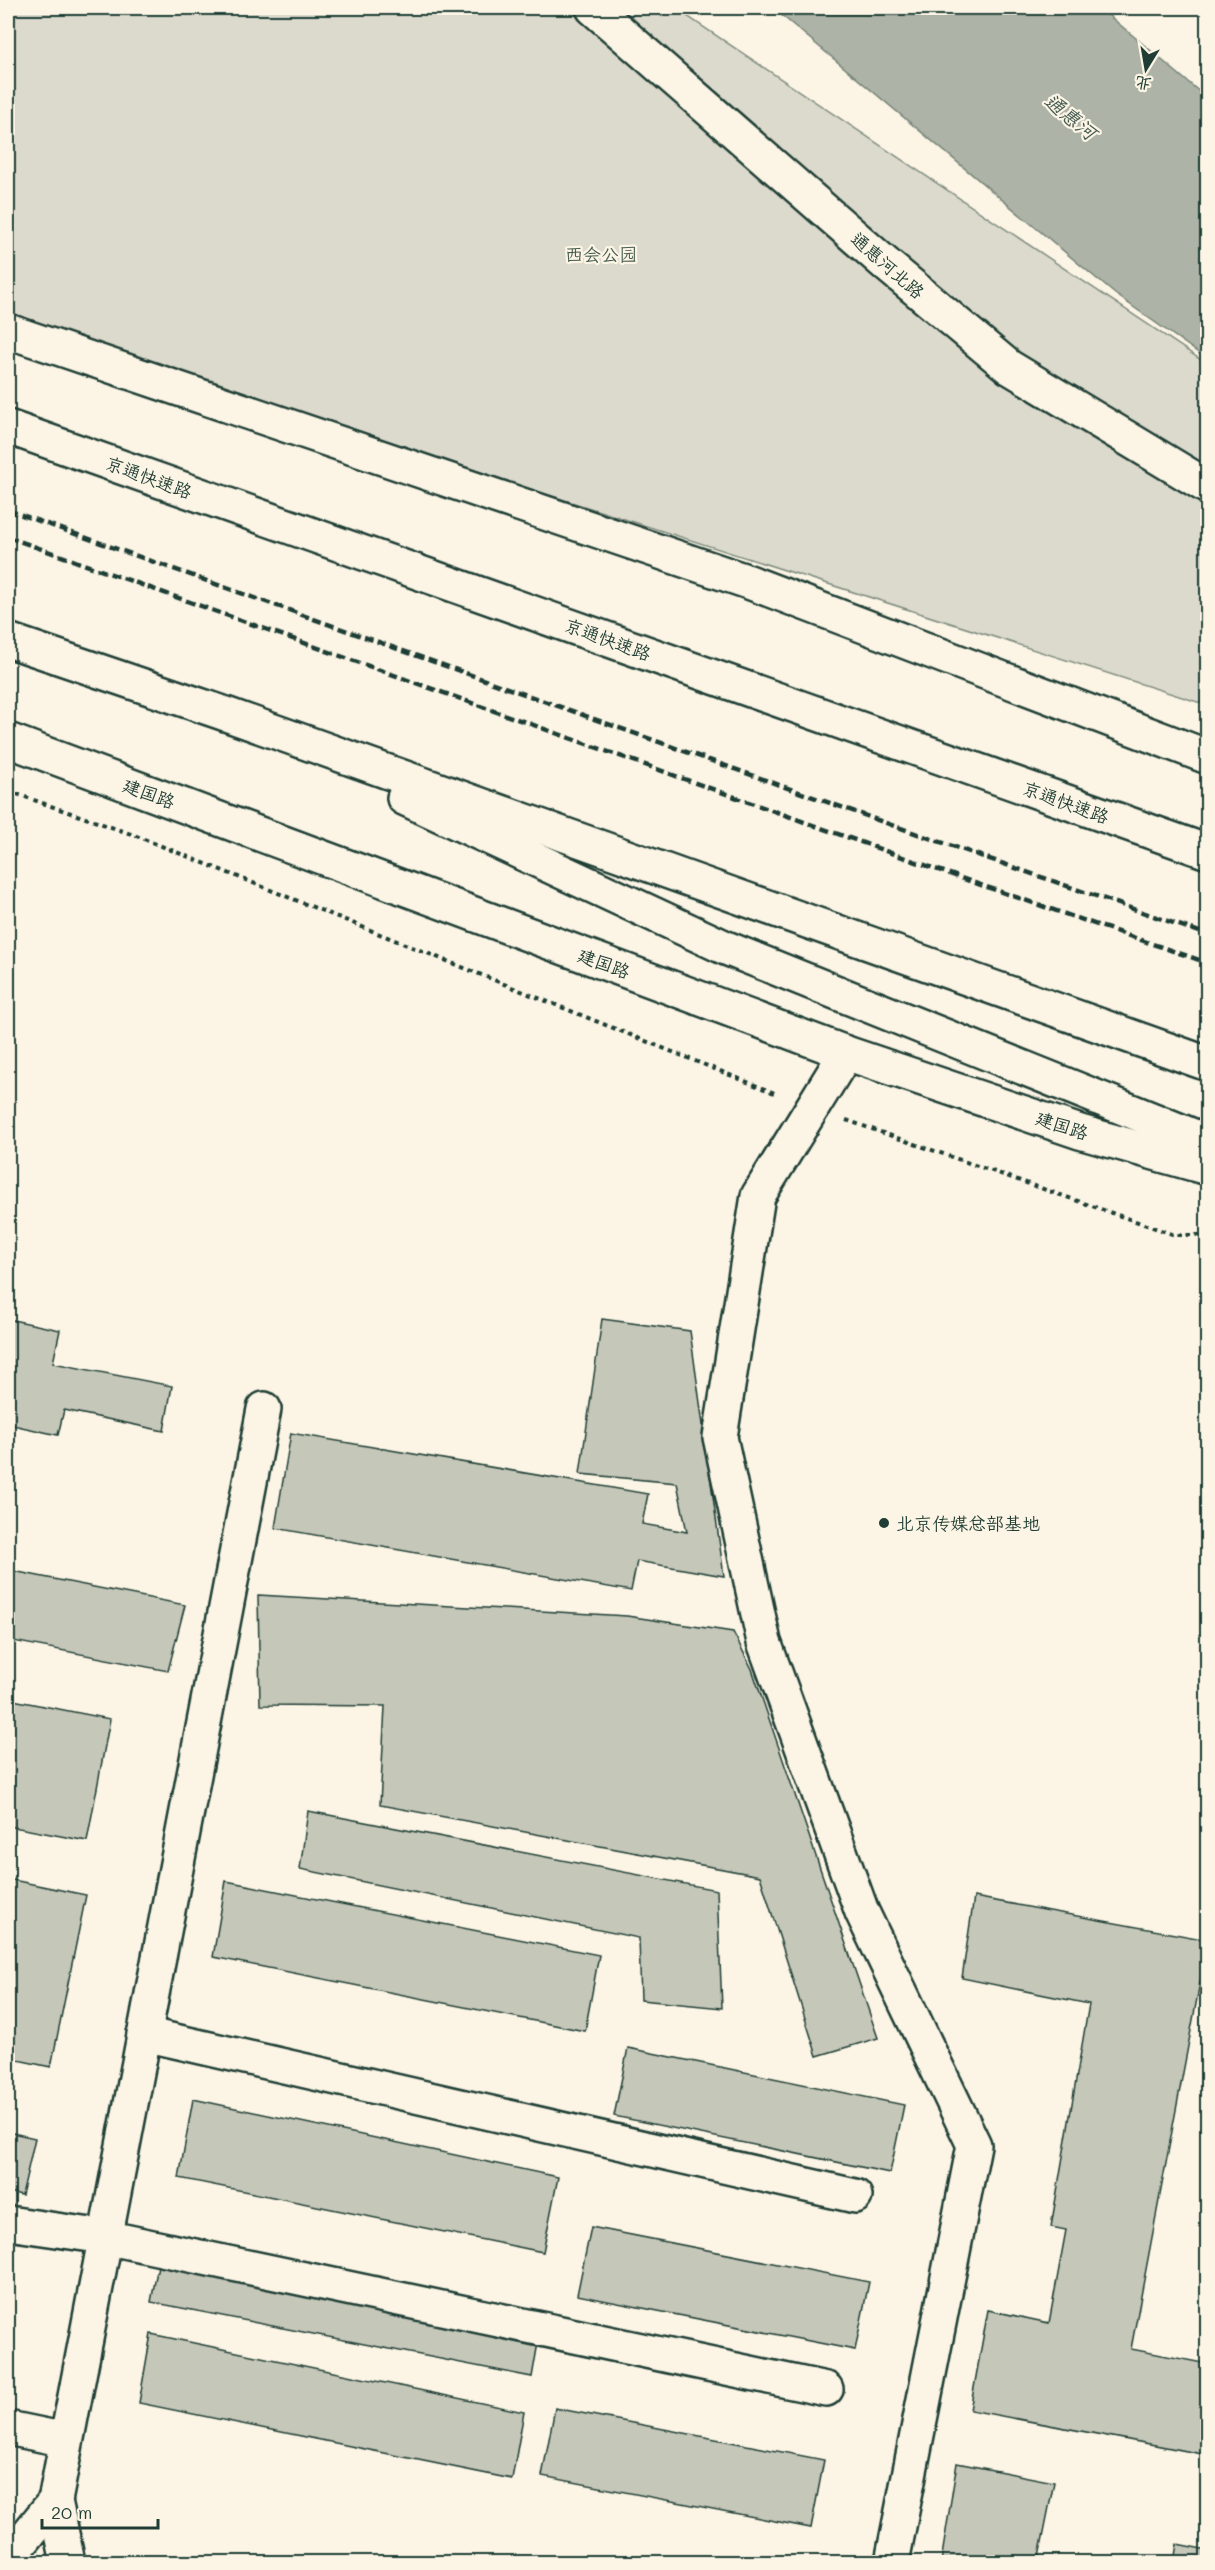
<svg xmlns="http://www.w3.org/2000/svg" width="1215" height="2570" font-family="Mali,'LXGW WenKai TC',sans-serif">
	<style>
		.green { fill: #dcdacc; stroke: #7e8c80; stroke-width: 1.5 }
		.water { fill: #aeb3a7; stroke: #758479; stroke-width: 1.5 }
		.building { fill: #c5c7b9; stroke: #1f3d34; stroke-width: 1.5 }
		.lines { fill: none; stroke-linecap: round; stroke-linejoin: round }
		.street-casing { stroke: #1f3d34; stroke-width: 38 }
		.secondary-casing { stroke: #1f3d34; stroke-width: 38 }
		.highway-casing { stroke: #1f3d34; stroke-width: 38 }
		.path { stroke: #1f3d34; stroke-width: 4; stroke-dasharray: 4.5 4.5; stroke-linecap: butt }
		.street { stroke: #fcf5e5; stroke-width: 33 }
		.secondary { stroke: #fcf5e5; stroke-width: 33 }
		.highway { stroke: #fcf5e5; stroke-width: 33 }
		.rail { stroke: #1f3d34; stroke-width: 4.5; stroke-dasharray: 9 4.5; stroke-linecap: butt }
		.poi-dot { fill: #1f3d34; stroke: #fcf5e5; stroke-width: 2 }
		.labels { text-anchor: middle; dominant-baseline: central; stroke-width: 4.5; stroke-linejoin: round; paint-order: stroke }
		.park-label { font-size: 18px; fill: #455c52; stroke: #fcf5e5 }
		.street-label { font-size: 18px; fill: #1f3d34; stroke: #fcf5e5 }
		.poi-label { font-size: 18px; fill: #1f3d34; stroke: #fcf5e5; text-anchor: start }
		.water-label { font-size: 20px; font-style: italic; fill: #435a51; stroke: #fcf5e5 }
	</style>
	<rect width="100%" height="100%" fill="#fcf5e5"/>
	<filter id="ink" filterUnits="userSpaceOnUse"><feTurbulence type="fractalNoise" baseFrequency=".0167" numOctaves="2"/><feDisplacementMap in="SourceGraphic" scale="12" xChannelSelector="R" yChannelSelector="G"/><feConvolveMatrix kernelMatrix="1 2 1 2 8 2 1 2 1" color-interpolation-filters="sRGB"/></filter>
	<g filter="url(#ink)">
		<path class="green" d="M8,8h667l532,356v341l-1199,-383z"/>
		<path class="water" d="M773,8h327l107,90v261l-92,-65z"/>
		<g class="building">
			<path d="M8,1319l52,11 -7,33 119,23 -8,45 -100,-21 -6,25 -50,-11z"/>
			<path d="M602,1319l88,12 34,245 -87,-15 -6,30 -356,-63 16,-95 357,61 -6,30 45,8 -10,-49 -97,-9z"/>
			<path d="M8,1570l177,35 -17,66 -160,-31z"/>
			<path d="M258,1595l369,21 106,16 19,37 126,369 -61,18 -57,-180 -380,-71 5,-99 -125,-1z"/>
			<path d="M8,1699l102,20 -23,122 -79,-15z"/>
			<path d="M308,1811l409,79 5,118 -81,-8 -2,-62 -339,-69z"/>
			<path d="M8,1879l78,16 -35,172 -43,-9z"/>
			<path d="M226,1881l373,74 -14,76 -372,-74z"/>
			<path d="M974,1897l234,43 -77,409 77,15v91l-238,-45 18,-100 61,13 17,-93 -15,-3 38,-223 -127,-26z"/>
			<path d="M628,2048l276,57 -14,68 -276,-57z"/>
			<path d="M193,2099l365,78 -15,75 -364,-74z"/>
			<path d="M8,2132l27,6 -13,57 -14,-3z"/>
			<path d="M591,2227l278,55 -14,68 -278,-55z"/>
			<path d="M159,2260l380,77 -7,40 -381,-75z"/>
			<path d="M151,2334l373,78 -12,67 -373,-76z"/>
			<path d="M555,2408l269,52 -13,68 -269,-52z"/>
			<path d="M957,2463l97,19 -16,80h-97z"/>
			<path d="M1177,2544l31,6v12h-34z"/>
		</g>
		<g class="lines">
			<g class="street-casing">
				<g id="street">
					<path d="M846,1053l-88,143 -38,241 44,205 98,270 112,233 -82,417"/>
					<path d="M144,2034l711,162"/>
					<path d="M8,2223l97,14 721,152"/>
					<path d="M8,2428l58,12"/>
					<path d="M55,2501l209,-1092"/>
					<path d="M8,2559l47,-58 13,61"/>
				</g>
			</g>
			<g class="secondary-casing">
				<g id="secondary">
					<path d="M593,8l294,257 122,102 199,120"/>
					<path d="M8,331l741,251 459,175"/>
					<path d="M8,740l838,313 234,79 128,36"/>
				</g>
			</g>
			<g class="highway-casing">
				<g id="highway">
					<path d="M8,427l1200,425"/>
					<path d="M8,640l212,72 988,352"/>
					<path d="M404,798l322,150 482,194"/>
				</g>
			</g>
			<g class="path">
				<path d="M8,791l126,44 643,259"/>
				<path d="M846,1120l329,115h33"/>
			</g>
			<use href="#street" class="street"/>
			<use href="#secondary" class="secondary"/>
			<use href="#highway" class="highway"/>
			<g class="rail">
				<path d="M8,510l878,313 322,112"/>
				<path d="M8,537l967,346 233,80"/>
			</g>
		</g>
	</g>
	<circle class="poi-dot" cx="884" cy="1523" r="6"/>
	<g class="labels">
		<g class="park-label">
			<text x="601" y="254">西会公园</text>
		</g>
		<g class="street-label">
			<text transform="translate(888 265) rotate(41)">通惠河北路</text>
			<text transform="translate(149 477) rotate(20)">京通快速路</text>
			<text transform="translate(608 639) rotate(20)">京通快速路</text>
			<text transform="translate(149 793) rotate(20)">建国路</text>
			<text transform="translate(1066 802) rotate(20)">京通快速路</text>
			<text transform="translate(604 963) rotate(20)">建国路</text>
			<text transform="translate(1062 1125) rotate(18)">建国路</text>
		</g>
		<g class="poi-label">
			<text x="896" y="1523">北京传媒总部基地</text>
		</g>
		<g class="water-label">
			<text transform="translate(1071 116) rotate(39)">通惠河</text>
		</g>
	</g>
	<rect width="1215" height="2570" fill="none" stroke="#fcf5e5" stroke-width="30"/>
	<rect x="15" y="15" width="1185" height="2540" fill="none" stroke="#1f3d34" stroke-width="2" filter="url(#ink)"/>
	<g transform="translate(1146 69) rotate(191)" stroke="#fcf5e5" stroke-width="4.5" paint-order="stroke">
	<path d="M0-4.5L10 22L0 15L-10 22Z" fill="#1f3d34"/>
	<text y="-9" font-size="16" font-weight="bold" text-anchor="middle" fill="#1f3d34">北</text>
	</g>
	<path d="M42 2519v9h116v-9" fill="none" stroke="#1f3d34" stroke-width="3"/>
	<text x="51" y="2519" font-size="18" fill="#1f3d34" stroke="#fcf5e5" stroke-width="4.5" paint-order="stroke">20 m</text>
</svg>
